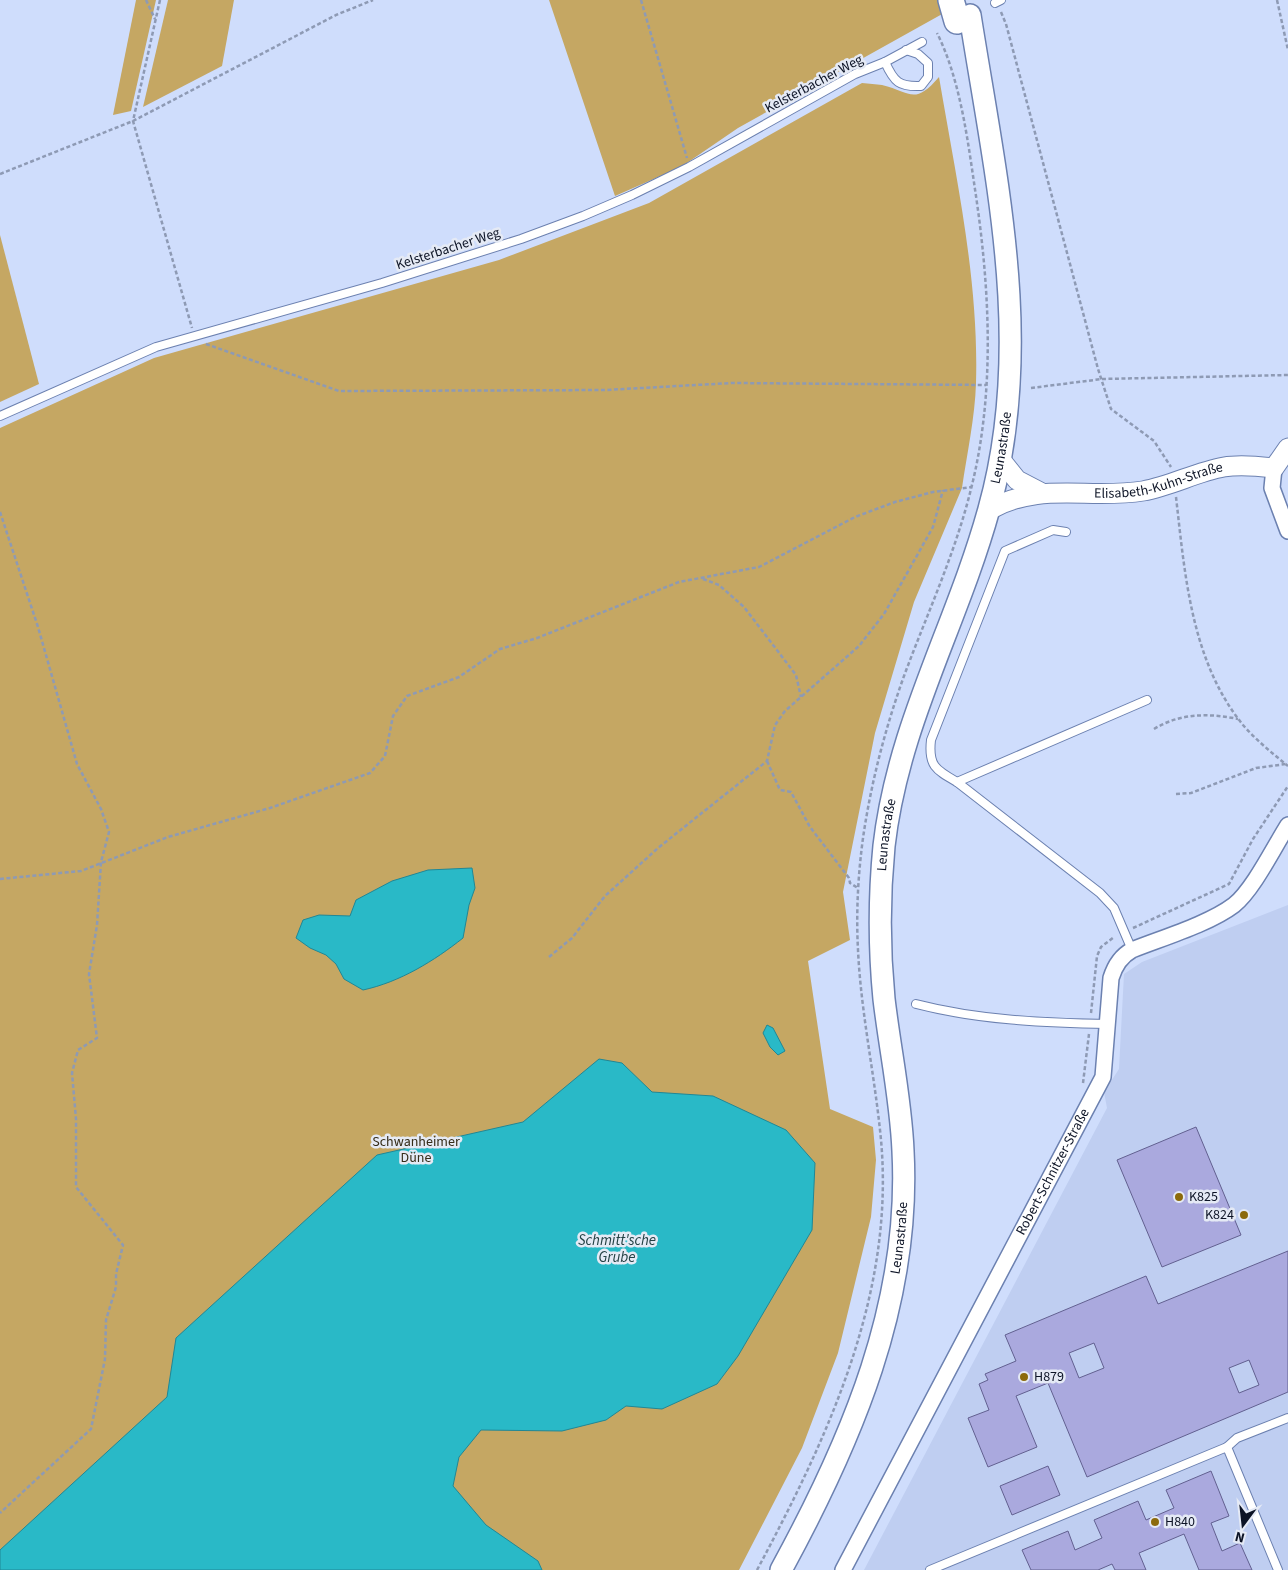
<svg xmlns="http://www.w3.org/2000/svg" width="1288" height="1570" font-family="'Source Sans 3',sans-serif">
	<style>
		.built { fill: #bfcef1 }
		.green { fill: #c5a763 }
		.water { fill: #29b9c7; stroke: #208796 }
		.building { fill: #aaa9de; stroke: #626090; fill-rule: evenodd }
		.lines { fill: none; stroke-linecap: round; stroke-linejoin: round }
		.service-casing { stroke: #6c81b0; stroke-width: 10 }
		.minor-casing { stroke: #6c81b0; stroke-width: 18 }
		.tertiary-casing { stroke: #6c81b0; stroke-width: 21 }
		.secondary-casing { stroke: #6c81b0; stroke-width: 24 }
		.trunk-casing { stroke: #6c81b0; stroke-width: 28 }
		.path { stroke: #8e9ab4; stroke-width: 2.5; stroke-dasharray: 4 2.5; stroke-linecap: butt }
		.service { stroke: #fff; stroke-width: 8 }
		.minor { stroke: #fff; stroke-width: 15 }
		.tertiary { stroke: #fff; stroke-width: 19 }
		.secondary { stroke: #fff; stroke-width: 21 }
		.trunk { stroke: #fff; stroke-width: 25 }
		.poi-dot { fill: #8c6a0b; stroke: #e5eaf5; stroke-width: 2 }
		.labels { text-anchor: middle; dominant-baseline: central; stroke-width: 5; stroke-linejoin: round; paint-order: stroke }
		.street-label { font-size: 14px; fill: #0c1325; stroke: #e5eaf5 }
		.park-label { font-size: 14px; fill: #352c18; stroke: #e5eaf5 }
		.poi-label { font-size: 14px; fill: #0c1325; stroke: #e5eaf5; text-anchor: start }
		.water-label { font-size: 15px; font-style: italic; fill: #244144; stroke: #e5eaf5 }
	</style>
	<rect width="100%" height="100%" fill="#cfddfc"/>
	<path class="built" d="M1288,905v665h-424l243,-462 -3,-16 15,-23 5,-95 18,-12z"/>
	<g class="green">
		<path d="M136,0h20l-25,111 -18,4z"/>
		<path d="M168,0h66l-12,66 -79,41z"/>
		<path d="M549,0h389l6,13 -206,115 -57,39 -66,29z"/>
		<path d="M939,77c17,101 40,203 37,306 -1,34 -9,71 -14,105l-48,114 -39,131 -32,159 7,48 -42,21 22,148 43,18 3,33 -5,57 -33,136 -36,95 -63,122h-739v-1142l154,-70 345,-98 150,-57 213,-120c7,1 14,1 20,2 29,7 32,21 57,-8z"/>
		<path d="M0,235l39,149 -39,18z"/>
	</g>
	<g class="water">
		<path d="M472,868l3,20 -6,17 -6,33c-29,23 -63,44 -100,52l-19,-11 -8,-15 -10,-9 -16,-7 -14,-10 7,-18 16,-5 31,1 6,-16 36,-19 36,-11z"/>
		<path d="M767,1025l6,3 12,23 -7,4 -8,-8 -7,-14z"/>
		<path d="M599,1059l23,4 30,29 61,4 73,34 29,33 -3,67 -74,126 -21,28 -55,25 -36,-3 -20,14 -44,11 -81,-1 -22,27 -6,29 33,39 52,36 4,9h-542v-20l167,-153 9,-59 201,-183 146,-33z"/>
	</g>
	<g class="building">
		<path d="M1196,1127l45,108 -79,32 -45,-107z"/>
		<path d="M1288,1251v141l-201,85 -39,-94 -32,13 21,51 -49,20 -20,-49 21,-8 -10,-26 9,-4 -3,-6 31,-13 -11,-26 141,-59 12,28zM1094,1343l10,25 -25,10 -10,-25zM1249,1360l10,25 -20,8 -10,-25z"/>
		<path d="M1048,1466l12,29 -48,20 -12,-29z"/>
		<path d="M1211,1471l18,45 -18,7 11,28 18,-8 12,27h-53l-15,-36 -45,19 7,17h-31l-3,-6 -14,6h-67l-9,-20 46,-19 7,19 27,-12 -8,-18 44,-19 8,19 28,-12 -8,-18z"/>
	</g>
	<g class="lines">
		<g class="service-casing">
			<g id="service">
				<path d="M995,3l6,-3"/>
				<path d="M885,62c9,20 14,25 36,24l7,-9v-14l-10,-9 -12,-4"/>
				<path d="M0,416l156,-69 226,-64 139,-44 62,-23 49,-21 57,-28 166,-93 30,-12 37,-20"/>
				<path d="M1066,532l-13,-2 -48,21 -74,189c-3,26 5,30 26,42l143,111 14,15 18,42"/>
				<path d="M957,782l190,-82"/>
				<path d="M916,1004c62,16 129,19 193,20"/>
				<path d="M1227,1447l10,-9 51,-20"/>
				<path d="M930,1570l297,-123 51,123"/>
			</g>
		</g>
		<g class="minor-casing">
			<g id="minor">
				<path d="M1274,468l-2,20 16,43"/>
				<path id="s1" d="M843,1570l260,-493 8,-99c4,-13 10,-22 21,-28 30,-12 77,-26 102,-45 19,-15 40,-58 54,-80"/>
			</g>
		</g>
		<g class="tertiary-casing">
			<g id="tertiary">
				<path d="M1001,460l16,20 25,13"/>
				<path id="s2" d="M989,510c51,-29 99,-10 154,-19 28,-5 53,-19 81,-24 16,-3 34,-1 50,1l14,-20"/>
			</g>
		</g>
		<g class="secondary-casing">
			<g id="secondary">
				<path id="s3" d="M781,1570c71,-130 130,-268 122,-419 -2,-51 -13,-101 -19,-152 -5,-51 -5,-102 0,-153 14,-122 73,-221 105,-337 46,-165 7,-329 -19,-494"/>
			</g>
		</g>
		<g class="trunk-casing">
			<path id="trunk" d="M951,0l6,21"/>
		</g>
		<g class="path">
			<path d="M146,0l9,19"/>
			<path d="M160,0l-27,121 59,207"/>
			<path d="M641,0l46,158"/>
			<path d="M1277,0l11,50"/>
			<path d="M1001,12l5,12 92,345 13,40 43,32 17,26"/>
			<path d="M0,174l133,-53 203,-106 37,-15"/>
			<path d="M206,344l133,47 267,-1 126,-7 254,2"/>
			<path d="M1031,388l71,-9 186,-4"/>
			<path d="M1176,497c9,78 15,164 67,228 13,15 29,28 45,41"/>
			<path d="M0,512l38,115 39,137 24,45 8,23 -8,30 -4,63 -8,49 8,64 -19,12 -6,23 4,46v68l47,58 -7,29v13l-10,33 -1,39 -14,70 -91,84"/>
			<path d="M703,579l16,6 25,22 52,68 5,22"/>
			<path d="M1154,729c26,-16 55,-16 84,-10"/>
			<path d="M767,761l13,29 11,2 19,35 39,51 1,5 8,5"/>
			<path d="M1176,794l15,-1 65,-25 30,-4"/>
			<path d="M0,879l81,-8 87,-34 102,-29 100,-35 15,-17 8,-40 14,-20 52,-19 41,-28 37,-11 142,-56 80,-15 96,-50 40,-15 38,-10 39,-5"/>
			<path d="M1133,928l96,-44 24,-45 35,-53"/>
			<path d="M549,957l23,-19 33,-42 53,-48 109,-87 8,-36 10,-14 74,-65 25,-32 49,-87 10,-37"/>
			<path d="M1091,1013l6,-57 4,-9 13,-10"/>
			<path d="M1083,1083l6,-49"/>
			<path d="M757,1570c71,-133 138,-276 124,-430 -6,-64 -20,-126 -23,-190 -2,-37 0,-75 5,-112 8,-55 22,-109 41,-162 23,-62 51,-122 67,-187 24,-95 19,-197 5,-293 -8,-53 -15,-115 -39,-163"/>
		</g>
		<use href="#service" class="service"/>
		<use href="#minor" class="minor"/>
		<use href="#tertiary" class="tertiary"/>
		<use href="#secondary" class="secondary"/>
		<use href="#trunk" class="trunk"/>
	</g>
	<g class="poi-dot">
		<circle cx="1179" cy="1197" r="5"/>
		<circle cx="1244" cy="1215" r="5"/>
		<circle cx="1024" cy="1377" r="5"/>
		<circle cx="1155" cy="1522" r="5"/>
	</g>
	<g class="labels">
		<g class="street-label">
			<text transform="translate(814 84) rotate(-28)">Kelsterbacher Weg</text>
			<text transform="translate(448 249) rotate(-18)">Kelsterbacher Weg</text>
			<text stroke="none"><textPath href="#s3" startOffset="1165">Leunastraße</textPath></text>
			<text stroke="none"><textPath href="#s2" startOffset="174">Elisabeth-Kuhn-Straße</textPath></text>
			<text stroke="none"><textPath href="#s3" startOffset="760">Leunastraße</textPath></text>
			<text stroke="none"><textPath href="#s1" startOffset="450">Robert-Schnitzer-Straße</textPath></text>
			<text stroke="none"><textPath href="#s3" startOffset="355">Leunastraße</textPath></text>
		</g>
		<g class="park-label">
			<text x="416" y="1142">Schwanheimer<tspan x="416" dy="16">Düne</tspan></text>
		</g>
		<g class="poi-label">
			<text x="1189" y="1197">K825</text>
			<text x="1234" y="1215" text-anchor="end">K824</text>
			<text x="1034" y="1377">H879</text>
			<text x="1165" y="1522">H840</text>
		</g>
		<g class="water-label">
			<text x="617" y="1240">Schmitt'sche<tspan x="617" dy="17">Grube</tspan></text>
		</g>
	</g>
	<g transform="translate(1243 1525) rotate(195)" stroke="#e5eaf5" stroke-width="4" paint-order="stroke">
	<path d="M0-4L9 19L0 12L-9 19Z" fill="#0c1325"/>
	<text y="-8" font-size="14" font-weight="bold" text-anchor="middle" fill="#0c1325">N</text>
	</g>
</svg>
